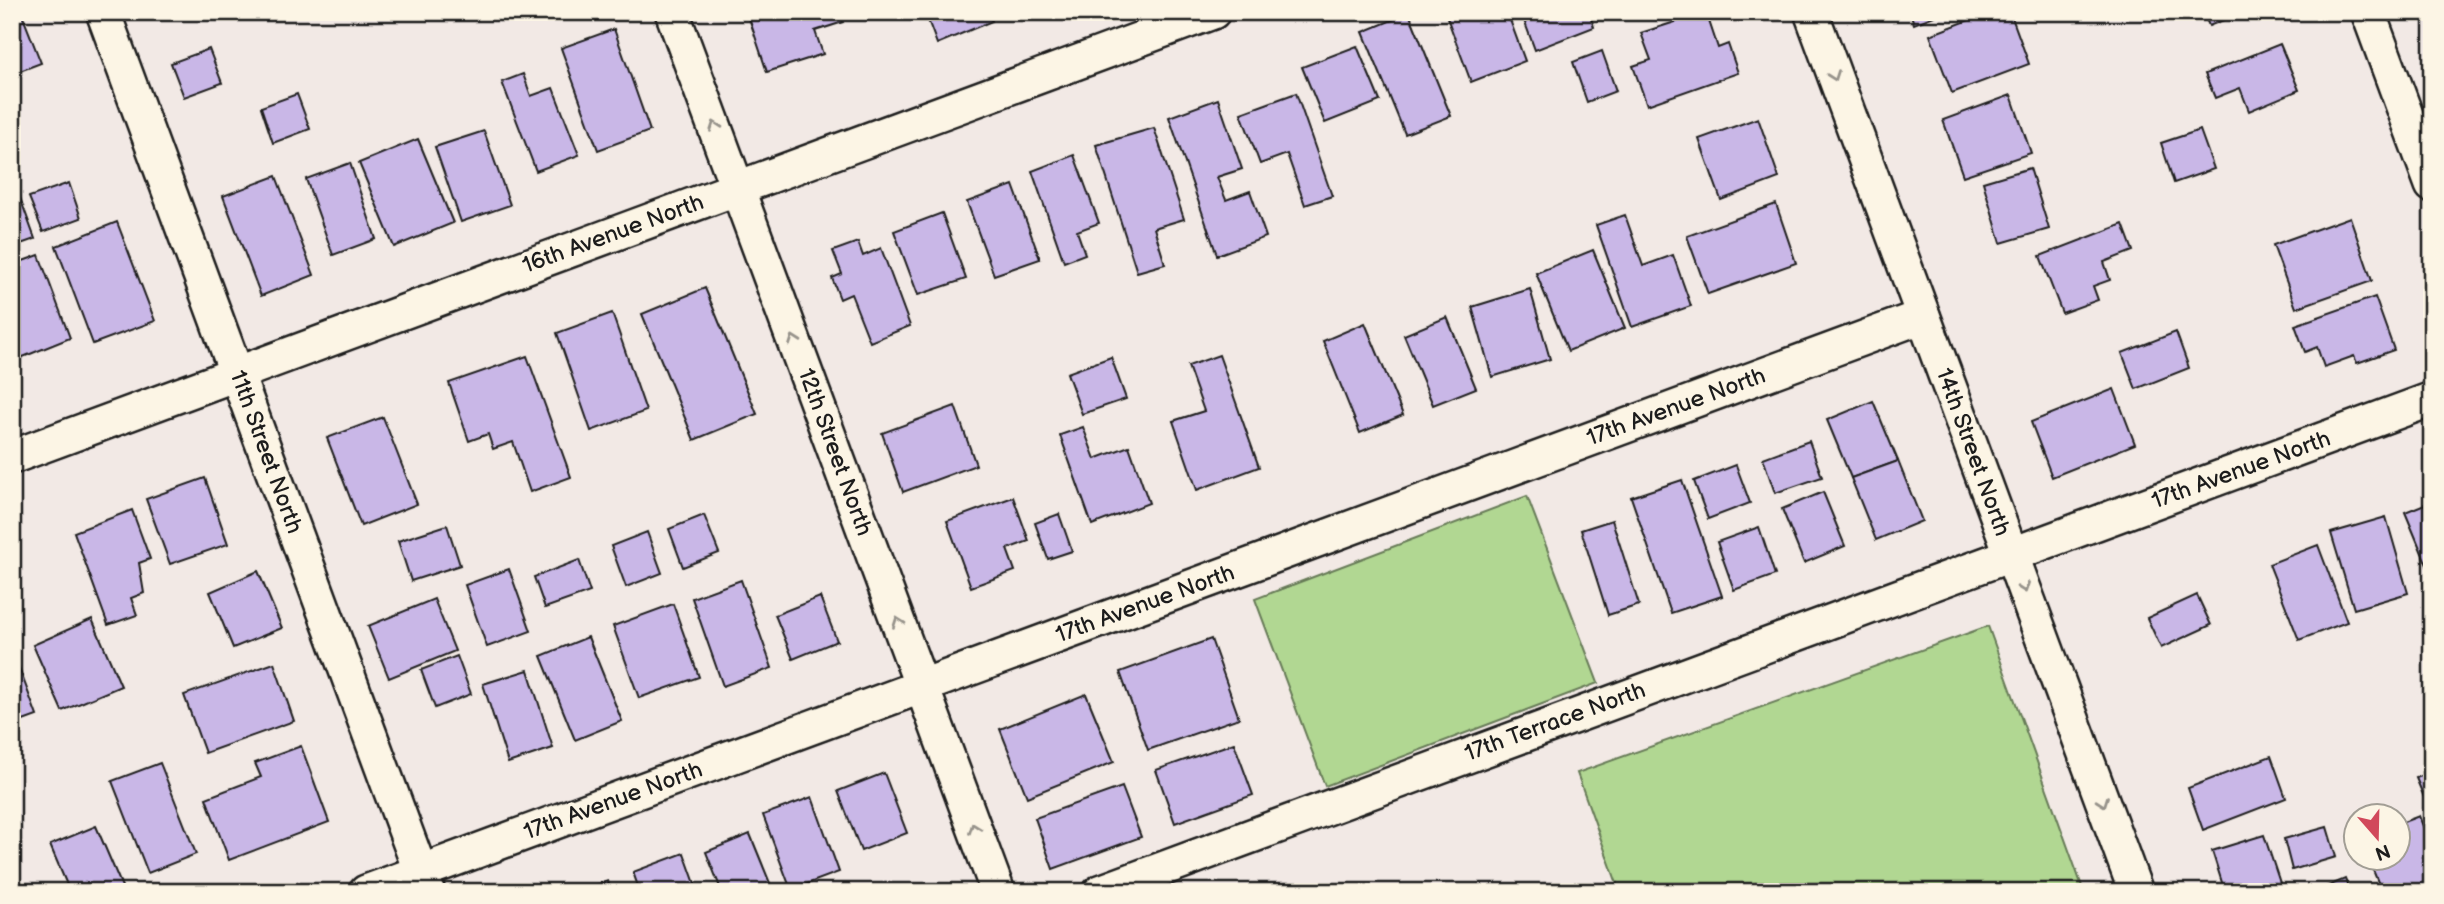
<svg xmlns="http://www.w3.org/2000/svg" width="2444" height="904" font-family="'Balsamiq Sans',sans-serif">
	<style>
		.green { fill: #b1d792; stroke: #667a57; stroke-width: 2 }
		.building { fill: #c9b7e7; stroke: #1c1c1c; stroke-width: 2 }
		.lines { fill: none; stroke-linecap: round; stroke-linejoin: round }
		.street-casing { stroke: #1c1c1c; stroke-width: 38 }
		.street { stroke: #fcf5e5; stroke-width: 33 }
		.oneway { stroke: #97938b }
		.labels { text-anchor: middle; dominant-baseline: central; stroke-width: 7; stroke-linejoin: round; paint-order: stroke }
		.street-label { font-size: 23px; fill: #1c1c1c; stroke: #fcf5e5 }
	</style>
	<rect width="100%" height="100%" fill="#f2e9e5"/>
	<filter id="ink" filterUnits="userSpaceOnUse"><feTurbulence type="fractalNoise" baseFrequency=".0143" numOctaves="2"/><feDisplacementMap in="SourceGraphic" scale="14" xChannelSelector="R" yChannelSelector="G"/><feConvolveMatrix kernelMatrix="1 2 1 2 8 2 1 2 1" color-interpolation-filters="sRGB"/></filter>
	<g filter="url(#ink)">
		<g class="green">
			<path d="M1527,496l71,187 -273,103 -70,-187z"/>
			<path d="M1988,626l96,266h-464l-43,-119z"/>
		</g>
		<g class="building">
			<path d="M12,12h9l20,51 -29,11z"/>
			<path d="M747,12h93l3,10 -28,9 8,23 -56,18z"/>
			<path d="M925,12h63l4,9 -55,23z"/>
			<path d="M1445,12h62l18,49 -54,21z"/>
			<path d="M1521,12h68l5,15 -59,23z"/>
			<path d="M1706,12l12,36 10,-4 10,29 -91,32 -14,-39 18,-6 -10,-27z"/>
			<path d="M1910,12h34l-30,12z"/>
			<path d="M1990,12h20l19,52 -77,29 -22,-58z"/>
			<path d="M2203,12h40l-34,14z"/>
			<path d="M1409,13l42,103 -46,18 -42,-102z"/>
			<path d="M614,29l36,102 -52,19 -37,-102z"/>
			<path d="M2280,44l19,46 -50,21 -9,-23 -25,10 -10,-24z"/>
			<path d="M1357,46l23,55 -55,22 -23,-56z"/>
			<path d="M209,49l13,34 -38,14 -13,-34z"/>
			<path d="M1602,51l14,40 -29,11 -14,-40z"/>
			<path d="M523,74l8,22 22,-8 26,67 -43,16 -34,-89z"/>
			<path d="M1296,93l36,103 -27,9 -18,-51 -27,10 -19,-51z"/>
			<path d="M297,94l13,35 -37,14 -12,-36z"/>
			<path d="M2011,95l20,58 -68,23 -20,-56z"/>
			<path d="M1218,99l24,70 -25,8 9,23 24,-9 16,46 -49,18 -48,-138z"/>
			<path d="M1758,118l21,60 -58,22 -22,-61z"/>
			<path d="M1154,128l30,91 -30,9 11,36 -28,8 -41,-127z"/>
			<path d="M2200,130l14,39 -40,14 -13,-40z"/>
			<path d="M484,131l26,74 -49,17 -26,-75z"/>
			<path d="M418,139l35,84 -59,24 -35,-84z"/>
			<path d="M1074,155l25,68 -22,8 8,23 -21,8 -32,-91z"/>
			<path d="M350,163l26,76 -43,16 -27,-76z"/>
			<path d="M2030,168l19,61 -48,14 -18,-61z"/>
			<path d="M276,176l38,99 -53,21 -38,-100z"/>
			<path d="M69,183l12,35 -38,14 -14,-35z"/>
			<path d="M1013,185l27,74 -46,16 -27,-73z"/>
			<path d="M19,195l16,44 -23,8v-49z"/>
			<path d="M1776,204l20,59 -88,31 -21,-58z"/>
			<path d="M942,213l24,66 -48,16 -24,-64z"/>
			<path d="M1625,215l18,51 30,-11 18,51 -59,21 -36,-102z"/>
			<path d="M2350,217l22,64 -76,27 -23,-63z"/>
			<path d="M117,222l38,99 -62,23 -37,-98z"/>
			<path d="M2123,224l10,27 -29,11 6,18 -17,6 5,14 -36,13 -22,-57z"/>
			<path d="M858,242l5,14 18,-8 29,78 -40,16 -19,-48 -11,5 -8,-21 10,-4 -9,-23z"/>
			<path d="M1593,250l32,78 -57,23 -32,-78z"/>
			<path d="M39,255l31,83 -57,23 -1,-96z"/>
			<path d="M705,288l52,126 -63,26 -52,-126z"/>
			<path d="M1530,289l20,70 -58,18 -20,-70z"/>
			<path d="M2375,297l19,53 -37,13 -3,-7 -30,11 -7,-20 -12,5 -10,-27z"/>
			<path d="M612,313l34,98 -55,20 -34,-98z"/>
			<path d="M1447,317l29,71 -43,17 -29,-70z"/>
			<path d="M1365,323l38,92 -43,18 -37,-92z"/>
			<path d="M2176,332l13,36 -53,21 -14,-36z"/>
			<path d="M1219,355l40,112 -62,23 -24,-69 31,-10 -16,-45z"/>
			<path d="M527,356l44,121 -41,15 -17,-50 -20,7 -5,-15 -19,7 -20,-58z"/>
			<path d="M1111,357l15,42 -44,15 -15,-41z"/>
			<path d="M2114,389l21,55 -83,33 -21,-55z"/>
			<path d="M1873,401l25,60 -47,17 -24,-58z"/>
			<path d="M955,406l21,59 -73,27 -21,-59z"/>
			<path d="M383,417l34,87 -56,22 -34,-88z"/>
			<path d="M1083,427l12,32 34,-13 20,57 -57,22 -32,-90z"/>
			<path d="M1809,441l13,36 -47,16 -12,-35z"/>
			<path d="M1898,461l24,60 -46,19 -25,-62z"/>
			<path d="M1736,465l14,38 -42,16 -14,-38z"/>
			<path d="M205,478l23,66 -58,20 -24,-65z"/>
			<path d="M1682,480l40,116 -51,17 -40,-116z"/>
			<path d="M1823,492l22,54 -41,17 -22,-54z"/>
			<path d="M1013,497l16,44 -22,8 8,22 -44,16 -24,-66z"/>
			<path d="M2432,501v76l-27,-65z"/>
			<path d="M132,510l18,49 -11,4 5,30 -13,5 6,17 -29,10 -34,-93z"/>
			<path d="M1059,514l13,37 -24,8 -13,-36z"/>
			<path d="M704,515l15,38 -36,14 -14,-38z"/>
			<path d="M2386,517l22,76 -54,16 -23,-76z"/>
			<path d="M1612,520l27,85 -31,10 -27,-85z"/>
			<path d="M447,525l13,40 -49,16 -13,-40z"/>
			<path d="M1759,527l16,48 -41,15 -17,-48z"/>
			<path d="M647,532l15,41 -36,14 -15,-41z"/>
			<path d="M2318,545l29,77 -48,18 -30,-76z"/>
			<path d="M579,560l11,32 -45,16 -11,-31z"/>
			<path d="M509,569l22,62 -44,16 -22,-62z"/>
			<path d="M258,571l24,57 -49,20 -23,-56z"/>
			<path d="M741,580l31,88 -49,18 -31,-88z"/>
			<path d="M2197,595l14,30 -50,23 -14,-30z"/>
			<path d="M820,597l17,44 -44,18 -18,-44z"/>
			<path d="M434,599l21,52 -66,27 -21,-52z"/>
			<path d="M673,604l26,73 -60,21 -26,-72z"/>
			<path d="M92,619l29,67 -59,25 -29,-66z"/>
			<path d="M588,637l34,84 -47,19 -34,-84z"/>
			<path d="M1211,639l28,79 -91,32 -28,-78z"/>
			<path d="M12,649l25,67 -25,9z"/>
			<path d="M457,656l14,38 -36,14 -14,-38z"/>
			<path d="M274,663l20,58 -89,32 -21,-58z"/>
			<path d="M528,670l25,78 -45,15 -25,-79z"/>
			<path d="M1086,694l28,68 -87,35 -27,-68z"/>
			<path d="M1234,743l19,52 -78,28 -19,-53z"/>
			<path d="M301,746l28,76 -100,38 -23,-62 55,-21 -6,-14z"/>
			<path d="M2271,756l15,42 -83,32 -15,-42z"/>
			<path d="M160,763l36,91 -48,19 -36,-92z"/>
			<path d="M2432,772v44l-16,-38z"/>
			<path d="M884,773l23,60 -46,18 -23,-60z"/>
			<path d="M1122,787l19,50 -88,32 -18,-51z"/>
			<path d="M812,797l27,75 -48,18 -28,-75z"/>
			<path d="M2419,816l13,32v41l-50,3 -14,-34h30v-34z"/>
			<path d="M96,826l27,63 -7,3h-46l-20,-47z"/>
			<path d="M2327,827l9,30 -44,13 -8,-31z"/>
			<path d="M750,834l22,54 -8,4h-42l-16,-40z"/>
			<path d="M2264,835l19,57h-58l-13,-41z"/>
			<path d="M684,853l14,39h-58l-7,-20z"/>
			<path d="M2345,879l5,13h-36z"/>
			<path d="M608,881l3,11h-36z"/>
		</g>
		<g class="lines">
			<g class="street-casing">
				<g id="street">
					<path d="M103,12l325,880"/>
					<path d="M672,12l326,880"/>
					<path d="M1811,12l325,880"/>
					<path d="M2368,12l64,173"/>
					<path d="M12,457l1201,-445"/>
					<path d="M366,892l1557,-576"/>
					<path d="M1100,892l1332,-493"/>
				</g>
			</g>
			<use href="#street" class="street"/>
		</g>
		<defs><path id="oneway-chevron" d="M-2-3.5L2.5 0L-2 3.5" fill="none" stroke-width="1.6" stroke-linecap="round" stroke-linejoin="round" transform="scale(1.75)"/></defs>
		<g class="oneway">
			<use href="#oneway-chevron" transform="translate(1834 76) rotate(70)"/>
			<use href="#oneway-chevron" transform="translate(715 126) rotate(-110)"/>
			<use href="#oneway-chevron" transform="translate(794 340) rotate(-110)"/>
			<use href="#oneway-chevron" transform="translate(2024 588) rotate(70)"/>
			<use href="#oneway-chevron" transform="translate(898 622) rotate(-110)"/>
			<use href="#oneway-chevron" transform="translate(2103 802) rotate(70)"/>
			<use href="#oneway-chevron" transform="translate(974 828) rotate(-110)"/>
		</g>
	</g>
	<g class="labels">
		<g class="street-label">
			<text transform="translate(613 234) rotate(-20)">16th Avenue North</text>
			<text transform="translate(1676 407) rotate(-20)">17th Avenue North</text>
			<text transform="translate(266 452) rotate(70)">11th Street North</text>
			<text transform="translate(835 452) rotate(70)">12th Street North</text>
			<text transform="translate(1973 452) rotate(70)">14th Street North</text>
			<text transform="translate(2241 470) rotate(-20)">17th Avenue North</text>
			<text transform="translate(1145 604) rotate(-20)">17th Avenue North</text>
			<text transform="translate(1555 722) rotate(-20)">17th Terrace North</text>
			<text transform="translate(613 801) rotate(-20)">17th Avenue North</text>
		</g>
	</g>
	<rect width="2444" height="904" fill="none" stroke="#fcf5e5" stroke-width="42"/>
	<rect x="21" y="21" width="2402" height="862" fill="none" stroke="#1c1c1c" stroke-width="2.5" filter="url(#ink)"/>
	<g transform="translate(2377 837) rotate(160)"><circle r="33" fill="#fcf5e5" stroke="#a29e95" stroke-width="2"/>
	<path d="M0-5L12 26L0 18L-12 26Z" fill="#d1495b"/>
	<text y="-10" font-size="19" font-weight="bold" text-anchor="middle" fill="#1c1c1c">N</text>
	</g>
</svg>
